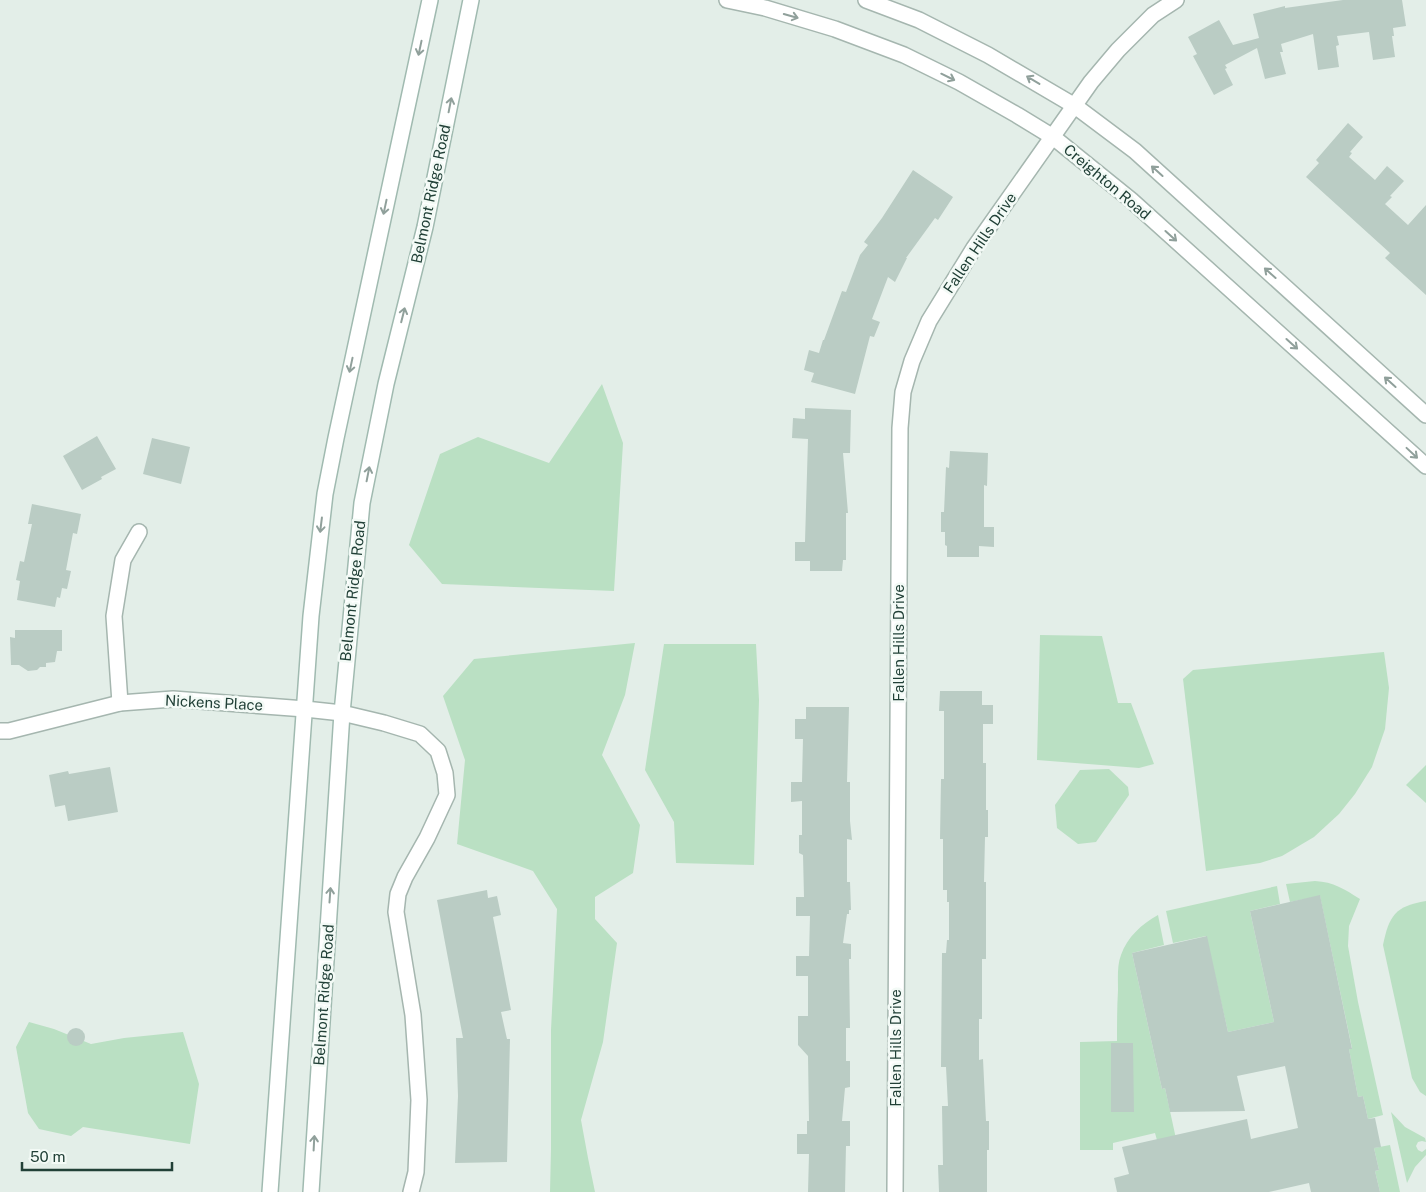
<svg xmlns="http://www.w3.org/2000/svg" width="1426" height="1192" font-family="'Public Sans',sans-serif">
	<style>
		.green { fill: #bae0c3 }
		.building { fill: #baccc4 }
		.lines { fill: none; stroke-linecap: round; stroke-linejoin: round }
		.minor-casing { stroke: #a5b6af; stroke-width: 18 }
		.tertiary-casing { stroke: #a5b6af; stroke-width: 18 }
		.secondary-casing { stroke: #a0bab0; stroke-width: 18 }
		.minor { stroke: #fff; stroke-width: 15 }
		.tertiary { stroke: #fff; stroke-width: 15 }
		.secondary { stroke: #fff; stroke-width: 15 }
		.oneway { stroke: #90a09b }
		.labels { text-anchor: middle; stroke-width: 5; stroke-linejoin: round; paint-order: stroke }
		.street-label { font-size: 15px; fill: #214037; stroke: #f3faf6 }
	</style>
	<rect width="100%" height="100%" fill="#e3eee8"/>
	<!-- green -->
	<g class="green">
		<path d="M 602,384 L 623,443 L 614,591 L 442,584 L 409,545 L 440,454 L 478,437 L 549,463 Z"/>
		<path d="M 1040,635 L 1102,636 L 1118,703 L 1131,703 L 1154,764 L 1139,768 L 1037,760 Z"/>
		<path d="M 635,643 L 625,695 L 602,755 L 640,825 L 633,873 L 595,897 L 595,919 L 617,943 L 603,1042 L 581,1120 L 588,1158 L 595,1192 L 550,1192 L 551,1149 L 551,1030 L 557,909 L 533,871 L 457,844 L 465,760 L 443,696 L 474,659 Z"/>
		<path d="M 664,644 L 756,644 L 759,700 L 754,865 L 676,863 L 674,822 L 645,770 Z"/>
		<path d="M 1384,652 L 1389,688 L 1385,729 L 1372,767 L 1355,794 L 1339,814 L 1314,837 L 1282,856 L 1260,863 L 1206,871 L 1183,679 L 1193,670 Z"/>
		<path d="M 1426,765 L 1426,803 L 1406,785 Z"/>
		<path d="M 1109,769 L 1128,787 L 1129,795 L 1096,842 L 1078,844 L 1057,828 L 1055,805 L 1080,770 Z"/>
		<path d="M 1315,881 C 1334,882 1344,889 1360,899 L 1349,926 L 1348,946 L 1358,1002 L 1383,1115 L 1368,1119 L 1363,1096 L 1358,1097 L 1349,1049 L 1352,1048 L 1320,896 L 1290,902 L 1286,884 Z"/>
		<path d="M 1277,886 L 1280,904 L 1250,911 L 1274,1022 L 1228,1032 L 1206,936 L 1173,943 L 1166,911 Z"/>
		<path d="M 1426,901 L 1426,1096 L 1420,1092 L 1412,1078 L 1383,945 C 1389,916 1395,906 1426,901 Z"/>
		<path d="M 1158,915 L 1164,945 L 1132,953 L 1162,1089 L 1165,1088 L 1178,1148 L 1160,1151 L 1155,1133 L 1113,1143 L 1113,1150 L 1080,1150 L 1080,1042 L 1117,1041 C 1117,1024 1117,1007 1118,990 C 1118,979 1117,965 1121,955 C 1127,937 1142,924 1158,915 Z"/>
		<path d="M 29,1022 L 54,1029 L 91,1044 L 124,1038 L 183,1032 L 199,1084 L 190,1144 L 83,1127 L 71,1136 L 39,1129 L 28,1113 L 16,1047 Z"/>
		<path d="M 1391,1112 L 1405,1127 L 1425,1138 L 1426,1142 L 1422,1141 L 1418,1142 L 1416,1146 L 1418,1150 L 1422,1152 L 1426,1149 L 1426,1155 L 1415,1167 L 1407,1183 Z"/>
		<path d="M 1390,1145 L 1400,1192 L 1380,1192 L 1375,1171 L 1379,1170 L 1374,1148 Z"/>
	</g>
	<!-- building -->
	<g class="building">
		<path d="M 1343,0 L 1402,0 L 1406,26 L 1393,28 L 1394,36 L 1392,36 L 1395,57 L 1373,60 L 1369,32 L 1337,36 L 1339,45 L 1336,46 L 1339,67 L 1318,70 L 1313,34 L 1281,44 L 1283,52 L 1280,52 L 1286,74 L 1265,79 L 1257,48 L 1225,65 L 1227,68 L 1225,69 L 1233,85 L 1214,95 L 1193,56 L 1197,54 L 1188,37 L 1219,20 L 1233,45 L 1259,38 L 1253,14 L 1285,6 L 1285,8 Z"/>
		<path d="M 1348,123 L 1363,137 L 1350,152 L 1352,153 L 1349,157 L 1375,180 L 1387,166 L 1404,181 L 1390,196 L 1392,197 L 1385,204 L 1408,225 L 1426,205 L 1426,295 L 1385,258 L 1390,253 L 1306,177 L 1319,163 L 1316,160 Z"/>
		<path d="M 913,170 L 953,197 L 938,220 L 935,218 L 906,258 L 907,258 L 895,282 L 888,277 L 872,319 L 880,322 L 874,337 L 870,336 L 855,394 L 811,382 L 814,373 L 804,370 L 809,350 L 819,353 L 823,340 L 824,340 L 842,291 L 846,292 L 860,255 L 868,245 L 864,242 L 882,218 Z"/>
		<path d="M 805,408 L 851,410 L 850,453 L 843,453 L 848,513 L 846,513 L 846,560 L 843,560 L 842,571 L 810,571 L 810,561 L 795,561 L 795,542 L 805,542 L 808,439 L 792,438 L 793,418 L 805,419 Z"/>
		<path d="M 97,436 L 116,469 L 101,477 L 102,479 L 82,490 L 63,456 Z"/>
		<path d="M 152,438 L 190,447 L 181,484 L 143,474 Z"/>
		<path d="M 950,451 L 988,453 L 987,486 L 984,485 L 984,527 L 994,527 L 994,547 L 979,546 L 979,557 L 947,557 L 947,546 L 945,545 L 945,532 L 941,532 L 941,512 L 944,512 L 946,467 L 949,468 Z"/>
		<path d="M 32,504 L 81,514 L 77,534 L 73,533 L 66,570 L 71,571 L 67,589 L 62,588 L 60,598 L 57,597 L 55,607 L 17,600 L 20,581 L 16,580 L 20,561 L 24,562 L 32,524 L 28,524 Z"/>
		<path d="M 15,630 L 62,630 L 62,651 L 57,651 L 55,662 L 46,663 L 46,667 L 40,667 L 37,670 L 28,671 L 19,665 L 11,665 L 10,637 L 15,638 Z"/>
		<path d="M 940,691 L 982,691 L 982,705 L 993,705 L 993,724 L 983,724 L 983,763 L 986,763 L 986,810 L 988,810 L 988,837 L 985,837 L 984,882 L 986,882 L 986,959 L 982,959 L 982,1019 L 979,1019 L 979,1060 L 983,1059 L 986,1121 L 989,1121 L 989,1150 L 987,1150 L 987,1192 L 939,1192 L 938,1165 L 943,1165 L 942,1106 L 948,1106 L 946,1067 L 941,1067 L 942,953 L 946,953 L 947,940 L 949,940 L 949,902 L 947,902 L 947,890 L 943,890 L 943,839 L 940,839 L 941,779 L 944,779 L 944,711 L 939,711 Z"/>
		<path d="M 806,707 L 849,707 L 847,782 L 850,782 L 850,821 L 852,840 L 847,839 L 847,882 L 850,882 L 851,910 L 849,910 L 849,914 L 847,914 L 843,943 L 851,944 L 851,959 L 849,959 L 850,1028 L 846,1028 L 846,1061 L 850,1061 L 850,1087 L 845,1088 L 842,1121 L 850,1121 L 850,1146 L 846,1146 L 845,1192 L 808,1192 L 809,1154 L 797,1154 L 797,1134 L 807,1134 L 807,1121 L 809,1121 L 808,1056 L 798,1045 L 798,1016 L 808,1016 L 808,976 L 796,976 L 796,956 L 809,956 L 810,916 L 796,916 L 796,897 L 804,897 L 803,855 L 799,853 L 799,835 L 802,835 L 802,801 L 791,802 L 791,782 L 802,782 L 803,739 L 795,739 L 795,719 L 806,719 Z"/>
		<path d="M 110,767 L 118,812 L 68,821 L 65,805 L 55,807 L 49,775 L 68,771 L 69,774 Z"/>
		<path d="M 487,890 L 488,898 L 497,896 L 501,915 L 493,917 L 511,1010 L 501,1012 L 507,1039 L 510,1039 L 507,1162 L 455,1163 L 458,1096 L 456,1038 L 463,1038 L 437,900 Z"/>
		<path d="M 1320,895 L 1352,1049 L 1349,1049 L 1358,1097 L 1363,1096 L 1368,1119 L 1375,1118 L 1381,1147 L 1374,1148 L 1379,1170 L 1375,1171 L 1380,1192 L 1311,1192 L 1309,1183 L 1269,1192 L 1117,1192 L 1114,1178 L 1129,1174 L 1122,1147 L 1247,1119 L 1251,1139 L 1298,1128 L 1285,1066 L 1237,1076 L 1245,1111 L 1170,1112 L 1165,1088 L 1162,1089 L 1132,953 L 1207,936 L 1228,1032 L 1274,1022 L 1250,911 Z"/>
		<circle cx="76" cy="1037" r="9"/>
		<path d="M 1111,1043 L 1133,1043 L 1134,1112 L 1111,1112 Z"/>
	</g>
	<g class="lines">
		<!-- minor casing -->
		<g class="minor-casing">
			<g id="minor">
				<path d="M 120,703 L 114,616 L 123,560 L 139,532"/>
				<path d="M 0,731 L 9,731 L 120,703 L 173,699 L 305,709 L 342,713 L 384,723 L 420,734 L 438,751 L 445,773 L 447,795 L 427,838 L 405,877 L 398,894 L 396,912 L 413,1015 L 419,1100 L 416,1172 L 411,1192"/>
				<path d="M 895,1192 L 900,428 L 903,392 L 912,361 L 929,321 L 974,248 L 1091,82 L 1118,50 L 1153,15 L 1176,0"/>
			</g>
		</g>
		<!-- tertiary casing -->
		<g class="tertiary-casing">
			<g id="tertiary">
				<path d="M 727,0 L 765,8 L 835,29 L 904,55 L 959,82 L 1017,115 L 1053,137 L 1131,200 L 1426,466"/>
				<path d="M 866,0 L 919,20 L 988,55 L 1075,106 L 1135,151 L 1426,415"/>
			</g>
		</g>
		<!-- secondary casing -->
		<g class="secondary-casing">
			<g id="secondary">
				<path d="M 270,1192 L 311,616 L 325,494 L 336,438 L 430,0"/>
				<path d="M 311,1192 L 342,713 L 362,503 L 386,384 L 425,227 L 471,0"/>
			</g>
		</g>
		<!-- minor -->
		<use href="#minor" class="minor"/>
		<!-- tertiary -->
		<use href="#tertiary" class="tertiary"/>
		<!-- secondary -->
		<use href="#secondary" class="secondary"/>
	</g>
	<!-- one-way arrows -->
	<defs><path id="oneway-shaft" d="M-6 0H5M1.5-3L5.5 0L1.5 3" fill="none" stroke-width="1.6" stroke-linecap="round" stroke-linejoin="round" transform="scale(1.25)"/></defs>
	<g class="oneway">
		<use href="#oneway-shaft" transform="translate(791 16) rotate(16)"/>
		<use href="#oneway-shaft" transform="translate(420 48) rotate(102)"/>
		<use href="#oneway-shaft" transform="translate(948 77) rotate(26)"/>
		<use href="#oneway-shaft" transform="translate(1033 80) rotate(-149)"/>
		<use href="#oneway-shaft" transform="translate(450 105) rotate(-79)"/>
		<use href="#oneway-shaft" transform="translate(1157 171) rotate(-138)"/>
		<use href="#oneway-shaft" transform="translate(385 207) rotate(102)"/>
		<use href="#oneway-shaft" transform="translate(1171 236) rotate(42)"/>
		<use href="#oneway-shaft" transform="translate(1270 273) rotate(-138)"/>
		<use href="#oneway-shaft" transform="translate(403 315) rotate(-76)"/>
		<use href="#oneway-shaft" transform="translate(1292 344) rotate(42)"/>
		<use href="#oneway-shaft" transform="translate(351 365) rotate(102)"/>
		<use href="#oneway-shaft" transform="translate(1390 382) rotate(-138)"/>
		<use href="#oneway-shaft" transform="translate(1412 453) rotate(43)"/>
		<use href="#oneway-shaft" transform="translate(368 474) rotate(-79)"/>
		<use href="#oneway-shaft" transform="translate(321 525) rotate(97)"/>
		<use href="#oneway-shaft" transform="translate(330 895) rotate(-86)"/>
		<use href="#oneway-shaft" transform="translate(314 1143) rotate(-87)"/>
	</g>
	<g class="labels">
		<!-- street labels -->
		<g class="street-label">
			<text transform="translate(1107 182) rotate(40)" y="5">Creighton Road</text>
			<text transform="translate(431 194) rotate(-78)" y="5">Belmont Ridge Road</text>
			<text transform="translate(980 243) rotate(-56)" y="5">Fallen Hills Drive</text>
			<text transform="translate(353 591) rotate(-84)" y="5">Belmont Ridge Road</text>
			<text transform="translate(899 643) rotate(-90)" y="5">Fallen Hills Drive</text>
			<text transform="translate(214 703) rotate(3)" y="5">Nickens Place</text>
			<text transform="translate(324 995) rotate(-86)" y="5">Belmont Ridge Road</text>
			<text transform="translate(896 1048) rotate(-90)" y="5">Fallen Hills Drive</text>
		</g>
	</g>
	<!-- scale -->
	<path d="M22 1162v8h150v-8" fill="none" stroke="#214037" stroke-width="2.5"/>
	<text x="30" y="1162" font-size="15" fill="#214037" stroke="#f3faf6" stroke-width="4" paint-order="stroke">50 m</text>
</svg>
